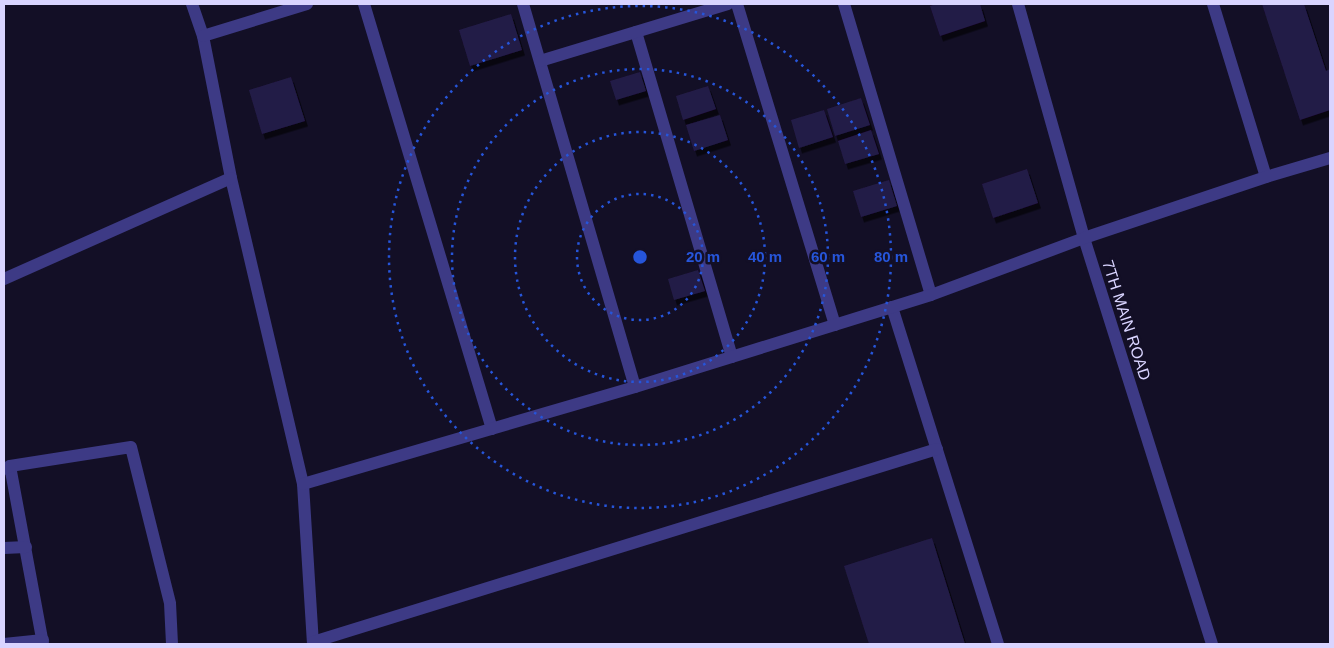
<svg xmlns="http://www.w3.org/2000/svg" width="1334" height="648" font-family="Helvetica,sans-serif">
	<style>
		.building { fill: #241b47; filter: url(#shadow) }
		.lines { fill: none; stroke-linecap: round; stroke-linejoin: round }
		.minor { stroke: #3d3a85; stroke-width: 12 }
		.ring { fill: none; stroke: #2655da; stroke-width: 2.5; stroke-dasharray: 2.5 5 }
		.labels { text-anchor: middle; stroke-width: 5; stroke-linejoin: round; paint-order: stroke }
		.street-label { font-size: 16px; fill: #d9d4ff; stroke: #130f26 }
		.centre { fill: #2655da; stroke: #130f26; stroke-width: 2.5 }
		.ring-label { font-size: 15px; text-anchor: middle; font-weight: bold; fill: #2655da; stroke: #130f26; stroke-width: 5; stroke-linejoin: round; paint-order: stroke }
	</style>
	<defs>
		<filter id="shadow"><feDropShadow dx="3" dy="5.5" stdDeviation="0" flood-color="#0009"/></filter>
	</defs>
	<rect width="100%" height="100%" fill="#130f26"/>
	<!-- building -->
	<g class="building">
		<path d="M 936,4 L 980,4 L 985,21 L 940,36 L 930,6 Z"/>
		<path d="M 1262,4 L 1304,4 L 1326,71 L 1330,69 L 1330,110 L 1300,120 Z"/>
		<path d="M 511,14 L 522,50 L 470,66 L 459,30 Z"/>
		<path d="M 640,72 L 646,91 L 616,100 L 610,81 Z"/>
		<path d="M 291,77 L 305,121 L 262,134 L 249,90 Z"/>
		<path d="M 708,86 L 716,109 L 683,120 L 676,96 Z"/>
		<path d="M 861,98 L 870,125 L 835,136 L 827,109 Z"/>
		<path d="M 824,110 L 833,137 L 799,148 L 791,120 Z"/>
		<path d="M 720,115 L 728,140 L 694,151 L 686,125 Z"/>
		<path d="M 871,130 L 879,154 L 845,164 L 838,141 Z"/>
		<path d="M 1027,169 L 1038,203 L 993,218 L 982,184 Z"/>
		<path d="M 889,180 L 897,206 L 861,217 L 853,191 Z"/>
		<path d="M 698,270 L 705,291 L 674,300 L 668,279 Z"/>
		<path d="M 932,538 L 965,644 L 869,644 L 844,566 Z"/>
	</g>
	<g class="lines">
		<!-- minor -->
		<g class="minor">
			<path d="M 192,4 L 203,36 L 231,178 L 303,484 L 313,644"/>
			<path d="M 364,4 L 492,429"/>
			<path d="M 523,4 L 635,387"/>
			<path d="M 737,4 L 835,325"/>
			<path d="M 844,4 L 931,295"/>
			<path d="M 1018,4 L 1084,238 L 1212,644"/>
			<path d="M 1213,4 L 1266,177"/>
			<path d="M 636,32 L 732,357"/>
			<path d="M 203,36 L 307,4"/>
			<path d="M 540,61 L 728,4"/>
			<path d="M 4,279 L 231,178"/>
			<path d="M 892,307 L 998,644"/>
			<path d="M 10,466 L 43,644"/>
			<path d="M 4,469 L 10,466 L 131,447 L 170,603 L 172,644"/>
			<path d="M 303,484 L 635,387 L 931,295 L 1084,238 L 1266,177 L 1330,158"/>
			<path d="M 4,548 L 26,547"/>
			<path d="M 313,642 L 937,449"/>
			<path d="M 4,644 L 43,640"/>
		</g>
	</g>
	<!-- distance rings -->
	<g class="ring">
		<circle cx="640" cy="257" r="63"/>
		<circle cx="640" cy="257" r="125"/>
		<circle cx="640" cy="257" r="188"/>
		<circle cx="640" cy="257" r="251"/>
	</g>
	<g class="labels">
		<!-- street labels -->
		<g class="street-label">
			<text transform="translate(1127 320) rotate(72)" y="6">7TH MAIN ROAD</text>
		</g>
	</g>
	<circle cx="640" cy="257" r="8" class="centre"/>
	<g class="ring-label">
		<text x="703" y="262">20 m</text>
		<text x="765" y="262">40 m</text>
		<text x="828" y="262">60 m</text>
		<text x="891" y="262">80 m</text>
	</g>
	<!-- border -->
	<rect width="1334" height="648" fill="none" stroke="#d9d4ff" stroke-width="10"/>
</svg>
